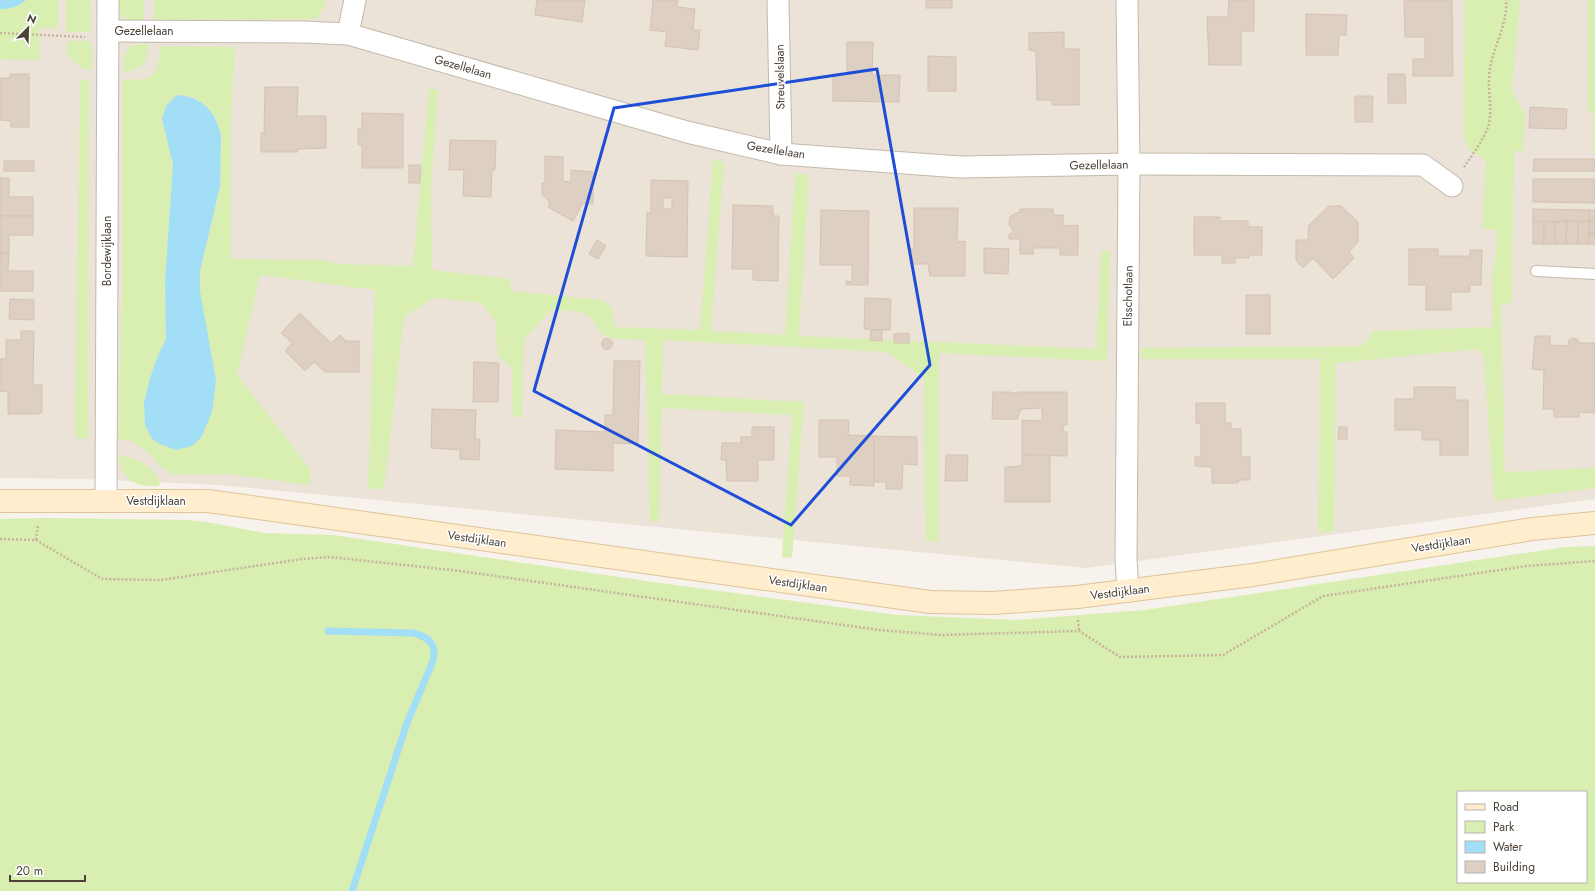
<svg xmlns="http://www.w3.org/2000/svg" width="1595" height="891" font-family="Jost,sans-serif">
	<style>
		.residential { fill: #ebe3d8 }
		.green { fill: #d9eeb1; fill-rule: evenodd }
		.water { fill: #a3def7 }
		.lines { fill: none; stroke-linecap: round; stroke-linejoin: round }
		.stream { stroke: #a3def7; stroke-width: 7 }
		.building { fill: #ddcfc2; stroke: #d5c3b1; fill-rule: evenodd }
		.lane-casing { stroke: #c3b9ac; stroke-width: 12 }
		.street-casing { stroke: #c3b9ac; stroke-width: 23 }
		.secondary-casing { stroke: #dec499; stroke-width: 24 }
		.path { stroke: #c7b39c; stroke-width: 2.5; stroke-dasharray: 2 2; stroke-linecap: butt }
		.lane { stroke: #fff; stroke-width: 10 }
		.street { stroke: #fff; stroke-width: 21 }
		.secondary { stroke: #ffedcd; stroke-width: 22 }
		.marked { fill: none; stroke: #1d4ed8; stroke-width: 3; stroke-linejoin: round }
		.labels { text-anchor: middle; stroke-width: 3; stroke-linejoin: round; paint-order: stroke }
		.street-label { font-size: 12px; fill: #4c4237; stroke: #fff }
	</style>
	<rect width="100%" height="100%" fill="#f7f2eb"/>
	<!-- residential -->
	<path class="residential" d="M 0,0 L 1595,0 L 1595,499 L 1086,568 L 219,485 L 85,479 L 0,478 Z"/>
	<!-- green -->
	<g class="green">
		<path d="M 0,0 L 58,0 L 58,28 L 39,28 L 40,60 L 0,59 Z"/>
		<path d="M 66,0 L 90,0 L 91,29 L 88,32 L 66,32 Z"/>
		<path d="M 116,0 L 144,0 L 144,23 L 129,20 L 119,14 Z"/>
		<path d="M 154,0 L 325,0 C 325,7 320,13 317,19 L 154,20 Z"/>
		<path d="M 1465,0 L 1520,0 L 1512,90 L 1525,115 L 1523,151 L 1514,151 L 1512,303 L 1501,304 L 1505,472 L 1595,468 L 1595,488 L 1494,501 L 1484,358 L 1481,352 L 1476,349 L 1336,363 L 1334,531 L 1318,533 L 1320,359 L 1141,359 L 1141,348 L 1362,346 L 1374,331 L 1493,327 L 1492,273 L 1496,254 L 1497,230 L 1482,229 L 1486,161 L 1470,150 L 1463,135 Z"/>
		<path d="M 1588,0 L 1595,0 L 1595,154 L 1593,154 L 1593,112 L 1588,111 Z"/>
		<path d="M 67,41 L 90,41 L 92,48 L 92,70 L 81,68 L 67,54 Z"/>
		<path d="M 137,44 L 148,44 C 148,64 143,69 124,72 C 124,59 123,47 137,44 Z"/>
		<path d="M 161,46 L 235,47 L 231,117 L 231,259 L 323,260 L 340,264 L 413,266 L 429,89 L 438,90 L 431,191 L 432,270 L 510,279 L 511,291 L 602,300 L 612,308 L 615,327 L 700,330 L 713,159 L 724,163 L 711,331 L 785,335 L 795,173 L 809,175 L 799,336 L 1096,349 L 1101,251 L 1110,250 L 1107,361 L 939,353 L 939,541 L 926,541 L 924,378 L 886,352 L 663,340 L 662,394 L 804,402 L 792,558 L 782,557 L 792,415 L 662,408 L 659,522 L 650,521 L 645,340 C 635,339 618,340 608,337 C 598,334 596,321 587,315 C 578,309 562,311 551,310 L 524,339 L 522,417 L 513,417 L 512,368 L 498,356 L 495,320 L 481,303 L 433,298 L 404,317 L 384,489 L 368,489 L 375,290 L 260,275 L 237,375 L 311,470 L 309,485 L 228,474 L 174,475 L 160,466 L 150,454 L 138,445 L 129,440 L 118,440 L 122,293 L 122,80 C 129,79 138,80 145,79 C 158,76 160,57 161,46 ZM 177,95 L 194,97 L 204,104 L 221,135 L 220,186 L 200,271 L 200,291 L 144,403 L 150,378 L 158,356 L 166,339 L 165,282 L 173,164 L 162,119 L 166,106 Z"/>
		<path d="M 80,80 L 89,80 L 88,439 L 75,438 Z"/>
		<path d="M 118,455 C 136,457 157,467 160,486 C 136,487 122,482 118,455 Z"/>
		<path d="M 45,518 L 186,520 L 207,522 L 264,533 L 333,535 L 674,585 L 897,615 L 1016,620 L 1145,610 L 1565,547 L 1595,546 L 1595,891 L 0,891 L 0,519 ZM 1458,792 L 1586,792 L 1586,882 L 1458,882 Z"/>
	</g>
	<!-- water -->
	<g class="water">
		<path d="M 0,0 L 26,0 C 18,7 10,9 0,9 Z"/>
		<path d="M 177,95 C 202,97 215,110 221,135 L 220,186 L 200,271 L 200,291 L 216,380 L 212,412 L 201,438 L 192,446 L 176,450 L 160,444 L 152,439 L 145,425 L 144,403 L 150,378 L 158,356 L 166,339 L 165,282 L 173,164 L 162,119 L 166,106 Z"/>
	</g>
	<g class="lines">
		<!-- stream -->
		<path class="stream" d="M 328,631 L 413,633 C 429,637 437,644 433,661 L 407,723 L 352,891"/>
	</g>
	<!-- building -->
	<g class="building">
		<path d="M 537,0 L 585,0 L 582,22 L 535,15 Z"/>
		<path d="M 653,0 L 678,0 L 677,7 L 695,9 L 693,30 L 700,30 L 698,50 L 665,46 L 667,32 L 650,30 Z"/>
		<rect x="926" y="0" width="26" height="8"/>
		<path d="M 1229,0 L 1254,0 L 1254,31 L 1241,31 L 1241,65 L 1209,65 L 1207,17 L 1228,17 Z"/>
		<path d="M 1404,0 L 1452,0 L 1453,76 L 1413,76 L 1413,59 L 1425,59 L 1425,37 L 1405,37 Z"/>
		<path d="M 1306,14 L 1347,15 L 1346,35 L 1339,35 L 1338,55 L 1306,55 Z"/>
		<path d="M 1064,32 L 1064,49 L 1079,49 L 1079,105 L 1052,105 L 1052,100 L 1037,100 L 1036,51 L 1029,50 L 1029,33 Z"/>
		<path d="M 847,42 L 873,42 L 872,75 L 900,75 L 899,102 L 833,101 L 833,74 L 847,74 Z"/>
		<path d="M 928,56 L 956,57 L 956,91 L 928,91 Z"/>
		<path d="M 10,74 L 29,74 L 29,127 L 11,127 L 11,121 L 0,120 L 0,78 L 10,78 Z"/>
		<path d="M 1388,74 L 1405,74 L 1406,103 L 1388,103 Z"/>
		<path d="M 265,87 L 298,87 L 297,116 L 326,116 L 326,148 L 298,149 L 298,152 L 261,152 L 261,133 L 264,133 Z"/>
		<path d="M 1355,96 L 1373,96 L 1372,122 L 1355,122 Z"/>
		<path d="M 1530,107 L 1567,109 L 1566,129 L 1529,128 Z"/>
		<path d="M 362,113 L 403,114 L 403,168 L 362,168 L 362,145 L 358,144 L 358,128 L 362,129 Z"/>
		<path d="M 450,140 L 496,141 L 495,170 L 492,170 L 491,197 L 463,196 L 464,170 L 449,170 Z"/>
		<path d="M 545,156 L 563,157 L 563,181 L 571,182 L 571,170 L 593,172 L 593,204 L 583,203 L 573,221 L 548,207 L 550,202 L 542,195 L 542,183 L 545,183 Z"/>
		<path d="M 1534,159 L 1595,159 L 1595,171 L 1533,171 Z"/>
		<rect x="4" y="161" width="30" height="10"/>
		<path d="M 409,165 L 421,165 L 420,183 L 409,183 Z"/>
		<path d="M 0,178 L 9,178 L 9,197 L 33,197 L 33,216 L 0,216 Z"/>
		<path d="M 1533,179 L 1595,179 L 1595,203 L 1533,202 Z"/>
		<path d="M 651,180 L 688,181 L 687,257 L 646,256 L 647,212 L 651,213 ZM 663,198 L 672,198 L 672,209 L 663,209 Z"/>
		<path d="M 733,205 L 773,206 L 773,216 L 779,216 L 778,281 L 753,280 L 753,269 L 732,269 Z"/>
		<path d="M 1329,206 L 1341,206 L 1358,222 L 1358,242 L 1349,252 L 1354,258 L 1333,279 L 1313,258 L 1303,268 L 1296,261 L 1296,240 L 1308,240 L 1309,225 Z"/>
		<path d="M 914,208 L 958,208 L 957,242 L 965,241 L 965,276 L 930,276 L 928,264 L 910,264 L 910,249 L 914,249 Z"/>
		<path d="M 1020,209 L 1053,209 L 1053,215 L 1063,215 L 1063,226 L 1078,225 L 1078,255 L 1060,255 L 1060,248 L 1033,248 L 1034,254 L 1020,254 L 1020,239 L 1009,239 L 1009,234 L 1011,234 L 1013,230 L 1009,225 L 1010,217 L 1014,214 L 1020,212 Z"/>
		<path d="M 1533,209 L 1589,210 L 1589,221 L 1533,222 Z"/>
		<path d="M 821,210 L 869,211 L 868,285 L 846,285 L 846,281 L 852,282 L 852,265 L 820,265 Z"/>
		<rect x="1589" y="210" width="6" height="11"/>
		<path d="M 0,216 L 33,216 L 33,235 L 9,235 L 9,253 L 0,253 Z"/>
		<path d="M 1194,217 L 1220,217 L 1220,221 L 1248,221 L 1248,227 L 1262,227 L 1262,255 L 1249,255 L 1249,258 L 1235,258 L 1235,263 L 1222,263 L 1222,255 L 1194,255 Z"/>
		<path d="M 1544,221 L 1544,244 L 1533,244 L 1533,222 Z"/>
		<path d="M 1544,221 L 1555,222 L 1555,244 L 1544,244 Z"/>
		<path d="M 1567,221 L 1566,244 L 1555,244 L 1555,222 Z"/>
		<path d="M 1567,221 L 1578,222 L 1578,244 L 1566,244 Z"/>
		<rect x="1589" y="221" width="6" height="12"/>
		<rect x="1578" y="222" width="11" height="22"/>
		<rect x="1589" y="233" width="6" height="11"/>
		<path d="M 597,240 L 606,246 L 598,259 L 589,254 Z"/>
		<path d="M 984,248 L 1009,249 L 1008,274 L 984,273 Z"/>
		<path d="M 1409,249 L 1438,249 L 1438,256 L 1470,256 L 1470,250 L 1482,250 L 1481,285 L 1470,285 L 1470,292 L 1451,292 L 1451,310 L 1426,310 L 1426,285 L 1409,285 Z"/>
		<path d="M 0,253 L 9,253 L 8,271 L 33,271 L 33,291 L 0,291 Z"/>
		<rect x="1246" y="295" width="24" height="39"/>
		<path d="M 865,298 L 891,299 L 890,330 L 864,329 Z"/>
		<path d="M 10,299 L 34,300 L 34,320 L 9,319 Z"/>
		<path d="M 300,313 L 331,343 L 340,335 L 346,341 L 359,341 L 359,372 L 325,372 L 314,362 L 305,371 L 285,351 L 292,343 L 281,333 Z"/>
		<path d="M 871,330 L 882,330 L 882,341 L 870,340 Z"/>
		<path d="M 21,331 L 34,331 L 33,385 L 42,385 L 42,412 L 39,414 L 8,414 L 8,392 L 0,391 L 0,359 L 6,359 L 6,340 L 21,340 Z"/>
		<path d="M 909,333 L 909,343 L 894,343 L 894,334 Z"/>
		<path d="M 1535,336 L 1550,336 L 1550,345 L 1568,346 L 1569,340 L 1573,338 L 1577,339 L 1580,343 L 1595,343 L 1595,413 L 1579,412 L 1579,417 L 1554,417 L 1554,409 L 1543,409 L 1544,370 L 1532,369 Z"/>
		<circle cx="607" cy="344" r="5.5"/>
		<path d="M 614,361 L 640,361 L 638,444 L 613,443 L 613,471 L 555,469 L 556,430 L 605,432 L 605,415 L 613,415 Z"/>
		<path d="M 474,362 L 499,363 L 498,402 L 473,402 Z"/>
		<path d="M 1414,387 L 1455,387 L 1455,400 L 1468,400 L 1468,455 L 1440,455 L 1440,440 L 1422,440 L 1422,430 L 1395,430 L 1395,399 L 1414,399 Z"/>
		<path d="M 993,392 L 1011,392 L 1011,393 L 1018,393 L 1018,392 L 1067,392 L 1067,425 L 1063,425 L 1063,432 L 1067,432 L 1067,456 L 1022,455 L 1022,420 L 1042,421 L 1042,408 L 1021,409 L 1017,419 L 992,419 Z"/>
		<path d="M 1196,403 L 1225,403 L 1225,423 L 1231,423 L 1231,429 L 1241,429 L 1241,457 L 1250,457 L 1250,480 L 1239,480 L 1238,483 L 1212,483 L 1212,467 L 1195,466 L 1195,457 L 1201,457 L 1201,424 L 1196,423 Z"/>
		<path d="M 432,409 L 476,410 L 475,439 L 480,439 L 479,460 L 460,459 L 460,450 L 431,448 Z"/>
		<path d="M 819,420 L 849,420 L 848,435 L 874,436 L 874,486 L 850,485 L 850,476 L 837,476 L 837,457 L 819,457 Z"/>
		<path d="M 752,427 L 774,427 L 774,460 L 758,460 L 758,481 L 727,481 L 726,460 L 721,460 L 722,443 L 741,443 L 741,437 L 752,437 Z"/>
		<path d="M 1339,427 L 1347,427 L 1347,439 L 1338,439 Z"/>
		<path d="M 874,436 L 917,437 L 917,465 L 903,464 L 902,489 L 886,489 L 886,482 L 874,482 Z"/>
		<path d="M 946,455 L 968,455 L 967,481 L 945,481 Z"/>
		<path d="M 1022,455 L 1050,455 L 1050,502 L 1005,502 L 1005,467 L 1022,466 Z"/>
	</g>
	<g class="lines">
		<!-- lane casing -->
		<g class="lane-casing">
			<path id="lane" d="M 1536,271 L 1595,274"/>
		</g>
		<!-- street casing -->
		<g class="street-casing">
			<g id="street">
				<path d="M 778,0 L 781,154"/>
				<path d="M 1127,0 L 1129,164 L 1126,560 L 1128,591"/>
				<path d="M 108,31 L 304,32 L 348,34 L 687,132 L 781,154 L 960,167 L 1129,164 L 1423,165 L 1452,186"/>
				<path d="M 348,34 L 355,0"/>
				<path d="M 106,501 L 108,0"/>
			</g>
		</g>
		<!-- secondary casing -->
		<g class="secondary-casing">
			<path id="secondary" d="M 0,501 L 208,501 L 930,602 L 993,603 L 1077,597 L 1253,575 L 1532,529 L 1595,523"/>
		</g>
		<!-- path -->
		<g class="path">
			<path d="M 0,33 L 85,37"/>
			<path d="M 1464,167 C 1472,155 1483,141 1488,127 C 1493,111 1488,95 1489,78 C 1490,51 1508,27 1506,0"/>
			<path d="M 0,539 L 36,540 L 102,579 L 161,580 L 302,559 L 330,557 L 460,571 L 879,630 L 942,635 L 1079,631 L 1120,657 L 1223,655 L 1323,596 L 1527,566 L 1595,561"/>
			<path d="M 36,540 L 38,525"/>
			<path d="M 1078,620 L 1079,631"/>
		</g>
		<!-- lane -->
		<use href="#lane" class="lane"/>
		<!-- street -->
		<use href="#street" class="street"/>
		<!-- secondary -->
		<use href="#secondary" class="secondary"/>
	</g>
	<!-- marked area -->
	<path class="marked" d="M 877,69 L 930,365 L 791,525 L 534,391 L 614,108 Z"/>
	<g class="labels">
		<!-- street labels -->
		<g class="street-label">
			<text x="144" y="35">Gezellelaan</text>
			<text transform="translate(463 67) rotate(16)" y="4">Gezellelaan</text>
			<text transform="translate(780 77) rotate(-91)" y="4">Streuvelslaan</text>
			<text transform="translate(776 150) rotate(9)" y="4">Gezellelaan</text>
			<text transform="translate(1099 165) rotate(-1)" y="4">Gezellelaan</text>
			<text transform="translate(107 251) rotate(-90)" y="4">Bordewijklaan</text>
			<text transform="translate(1128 296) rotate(-89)" y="4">Elsschotlaan</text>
			<text x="156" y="505">Vestdijklaan</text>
			<text transform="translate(477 539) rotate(8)" y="4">Vestdijklaan</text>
			<text transform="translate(1441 544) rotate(-9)" y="4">Vestdijklaan</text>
			<text transform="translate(798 584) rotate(8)" y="4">Vestdijklaan</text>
			<text transform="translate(1120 592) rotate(-7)" y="4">Vestdijklaan</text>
		</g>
	</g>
	<!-- legend -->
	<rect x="1457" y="791" width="130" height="92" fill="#ffffff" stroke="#b7b3af"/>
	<rect x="1465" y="804" width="20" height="6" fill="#ffedcd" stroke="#b7b3af"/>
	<text x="1493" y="811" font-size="12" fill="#4c4237">Road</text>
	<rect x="1465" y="821" width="20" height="12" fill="#d9eeb1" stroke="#b7b3af"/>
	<text x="1493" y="831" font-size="12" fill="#4c4237">Park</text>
	<rect x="1465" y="841" width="20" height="12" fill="#a3def7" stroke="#b7b3af"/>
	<text x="1493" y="851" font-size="12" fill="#4c4237">Water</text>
	<rect x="1465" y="861" width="20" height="12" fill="#ddcfc2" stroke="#b7b3af"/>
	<text x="1493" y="871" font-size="12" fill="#4c4237">Building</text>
	<!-- north arrow -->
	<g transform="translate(28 28) rotate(23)" stroke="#ffffff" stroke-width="3" paint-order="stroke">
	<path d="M0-3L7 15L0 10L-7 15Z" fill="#4c4237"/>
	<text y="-6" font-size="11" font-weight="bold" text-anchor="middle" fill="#4c4237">N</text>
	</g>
	<!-- scale -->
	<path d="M10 875v6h75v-6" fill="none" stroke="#4c4237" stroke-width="2"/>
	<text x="16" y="875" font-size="12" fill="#4c4237" stroke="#ffffff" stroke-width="3" paint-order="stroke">20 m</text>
</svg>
